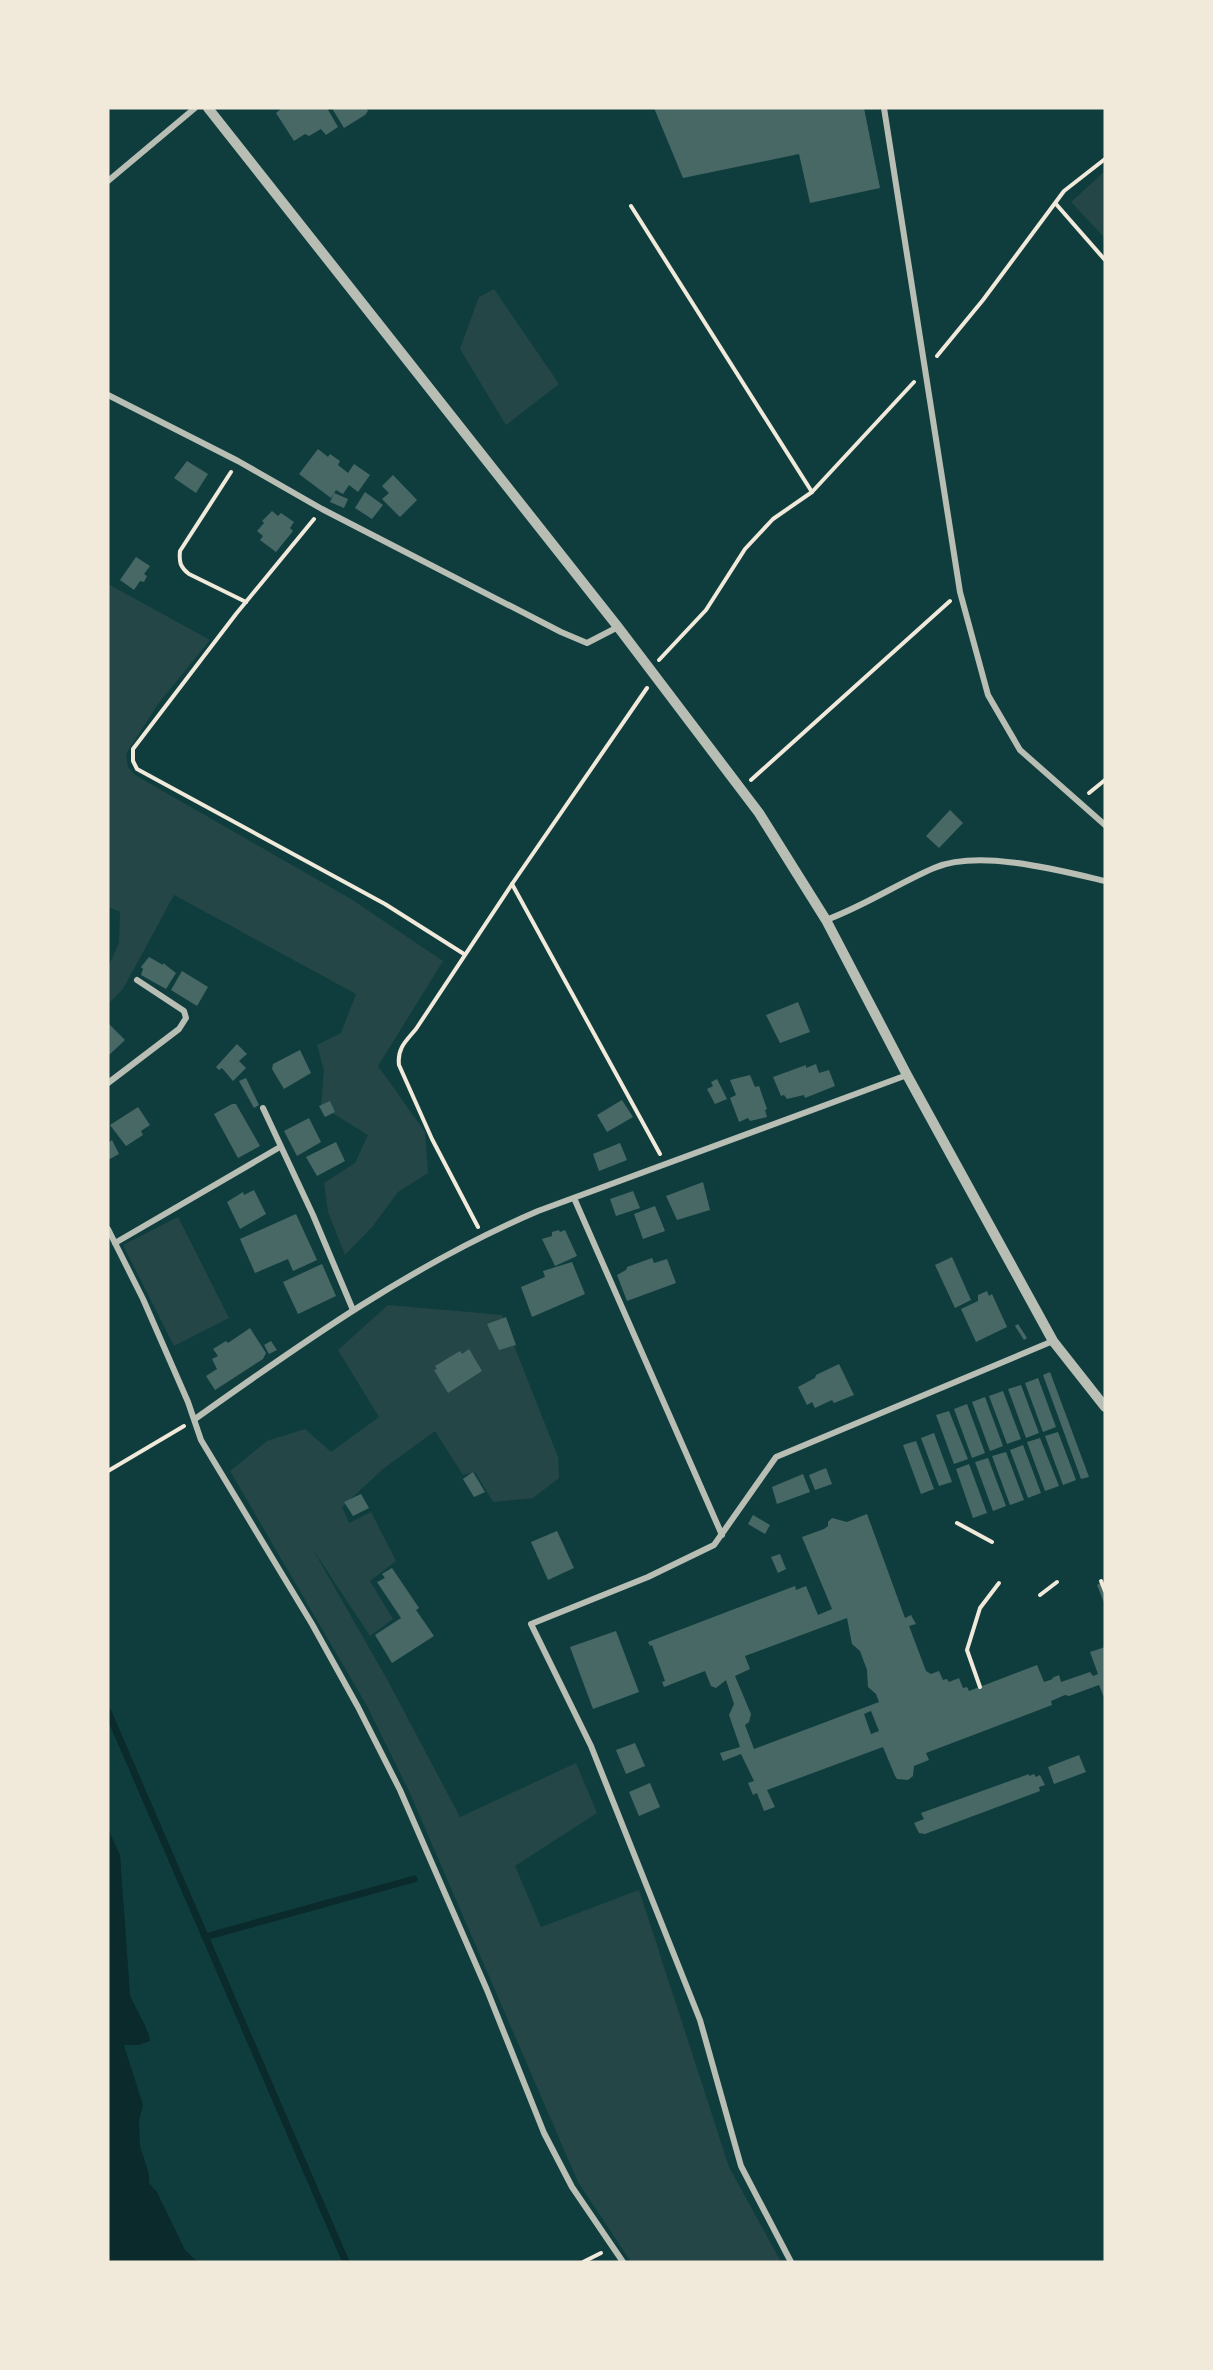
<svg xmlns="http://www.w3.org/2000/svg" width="1213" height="2370" font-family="Manrope,sans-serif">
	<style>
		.green { fill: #244646 }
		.water { fill: #0a2a2b }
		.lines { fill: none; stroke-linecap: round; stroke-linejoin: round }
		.stream { stroke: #0a2a2b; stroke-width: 7 }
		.building { fill: #486865; fill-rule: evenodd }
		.path { stroke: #f1e9da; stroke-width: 4 }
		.minor { stroke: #b8beb3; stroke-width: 6 }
		.tertiary { stroke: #b8beb3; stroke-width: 10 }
	</style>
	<rect width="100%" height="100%" fill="#0f3d3e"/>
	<!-- green -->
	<g class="green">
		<path d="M 1105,171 L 1105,238 L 1071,202 Z"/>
		<path d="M 494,289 L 559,384 L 506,425 L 460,349 L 479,297 Z"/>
		<path d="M 108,584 L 210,640 L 158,704 L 126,754 L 128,767 L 135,775 L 351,899 L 443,961 L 378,1066 L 425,1132 L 428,1173 L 398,1192 L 373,1226 L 345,1255 L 328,1212 L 324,1183 L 355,1163 L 368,1135 L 321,1106 L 324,1070 L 317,1045 L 341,1033 L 356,994 L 174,895 L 123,989 L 108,1004 L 108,967 L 119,943 L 120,912 L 108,907 Z"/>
		<path d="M 178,1217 L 229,1318 L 174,1346 L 123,1245 Z"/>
		<path d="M 388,1305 L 502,1315 L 558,1457 L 559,1478 L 533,1498 L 493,1502 L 475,1472 L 463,1475 L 435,1431 L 383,1469 L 342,1507 L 349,1523 L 371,1512 L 396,1561 L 370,1581 L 393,1619 L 370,1636 L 312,1548 L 388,1681 L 460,1817 L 576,1763 L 597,1813 L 515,1866 L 541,1927 L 639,1890 L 729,2167 L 781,2262 L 631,2262 L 578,2182 L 409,1791 L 367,1706 L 230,1471 L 267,1441 L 305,1429 L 331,1452 L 379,1417 L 338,1350 Z"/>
	</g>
	<!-- water -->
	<path class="water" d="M 108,1829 L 120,1855 L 130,1995 C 135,2008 150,2031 150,2041 L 139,2045 L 124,2045 L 143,2105 L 139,2121 L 140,2146 L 149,2174 L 149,2183 L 157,2192 L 185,2250 L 198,2262 L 108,2262 Z"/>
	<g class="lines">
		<!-- stream -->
		<g class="stream">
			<path d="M 108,1712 L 346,2262"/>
			<path d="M 205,1937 L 414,1879"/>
		</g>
	</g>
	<!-- building -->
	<g class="building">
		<path d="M 282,108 L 327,108 L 338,127 L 326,135 L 321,129 L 309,136 L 305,134 L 294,141 L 276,113 Z"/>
		<path d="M 336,108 L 366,108 L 368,111 L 365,115 L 344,128 L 333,110 Z"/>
		<path d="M 654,108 L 864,108 L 880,188 L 810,203 L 799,154 L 683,178 Z"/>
		<path d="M 318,449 L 328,457 L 330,454 L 340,461 L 338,465 L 348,473 L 354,464 L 370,475 L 358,492 L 349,485 L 343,494 L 336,490 L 331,498 L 299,474 Z"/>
		<path d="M 187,461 L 208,474 L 196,493 L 174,478 Z"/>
		<path d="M 393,475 L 417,500 L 400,517 L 382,499 L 389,493 L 382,486 Z"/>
		<path d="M 365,492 L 383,505 L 372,519 L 355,508 Z"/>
		<path d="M 334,493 L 348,499 L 344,508 L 330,502 Z"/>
		<path d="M 272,511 L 278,516 L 281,513 L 294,522 L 290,528 L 293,531 L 276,552 L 260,540 L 263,536 L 257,531 L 264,523 L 262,521 Z"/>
		<path d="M 136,557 L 150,566 L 144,574 L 147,576 L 144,582 L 140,581 L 134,590 L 120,580 Z"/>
		<path d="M 950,810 L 963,823 L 939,848 L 926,836 Z"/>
		<path d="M 149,957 L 163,965 L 163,963 L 176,973 L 166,989 L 141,975 L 143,969 L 141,967 Z"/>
		<path d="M 182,971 L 208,987 L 197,1006 L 171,990 Z"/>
		<path d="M 798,1002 L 810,1032 L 780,1043 L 766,1015 Z"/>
		<path d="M 108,1023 L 125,1040 L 108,1056 Z"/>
		<path d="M 237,1044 L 247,1054 L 239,1061 L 246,1068 L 233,1081 L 222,1068 L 219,1070 L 216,1067 Z"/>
		<path d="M 300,1050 L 311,1073 L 284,1089 L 272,1069 L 273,1064 Z"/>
		<path d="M 816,1064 L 819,1073 L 829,1070 L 835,1086 L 805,1098 L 804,1095 L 787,1099 L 784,1095 L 781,1096 L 773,1077 L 806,1065 L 806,1068 Z"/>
		<path d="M 750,1075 L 755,1087 L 759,1086 L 767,1109 L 765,1110 L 767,1117 L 750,1121 L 748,1118 L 739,1122 L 730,1098 L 736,1095 L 730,1080 Z"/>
		<path d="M 246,1078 L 259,1105 L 254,1108 L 239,1081 Z"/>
		<path d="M 717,1079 L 727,1099 L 715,1104 L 707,1089 L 713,1086 L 711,1082 Z"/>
		<path d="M 622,1100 L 633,1117 L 607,1132 L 597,1115 Z"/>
		<path d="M 330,1101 L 335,1112 L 325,1117 L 319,1106 Z"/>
		<path d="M 232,1104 L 236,1104 L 260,1146 L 238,1158 L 214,1114 Z"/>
		<path d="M 138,1107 L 150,1125 L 141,1131 L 143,1135 L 126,1146 L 110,1125 Z"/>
		<path d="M 309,1118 L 321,1142 L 297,1156 L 284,1131 Z"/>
		<path d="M 112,1140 L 119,1154 L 108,1160 L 108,1143 Z"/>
		<path d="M 336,1142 L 345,1161 L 317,1176 L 306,1157 Z"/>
		<path d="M 620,1143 L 627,1160 L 599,1171 L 593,1154 Z"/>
		<path d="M 703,1182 L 710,1210 L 677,1220 L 666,1196 Z"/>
		<path d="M 254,1190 L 266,1214 L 240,1229 L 227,1202 L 243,1192 L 244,1195 Z"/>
		<path d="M 633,1191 L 640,1208 L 616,1216 L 610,1199 Z"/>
		<path d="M 655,1206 L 665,1231 L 643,1239 L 634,1214 Z"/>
		<path d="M 296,1214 L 317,1260 L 293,1271 L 288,1259 L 255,1273 L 240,1239 Z"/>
		<path d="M 559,1230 L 560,1232 L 565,1230 L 577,1256 L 555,1266 L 542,1239 L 552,1236 L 552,1232 Z"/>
		<path d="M 952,1257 L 971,1300 L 955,1308 L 935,1265 Z"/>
		<path d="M 652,1258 L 654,1263 L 667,1259 L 676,1283 L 627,1301 L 617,1275 L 626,1270 L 627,1267 Z"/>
		<path d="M 572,1262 L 585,1294 L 532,1317 L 521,1287 L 545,1277 L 543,1271 Z"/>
		<path d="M 322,1264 L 336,1296 L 298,1314 L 283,1282 Z"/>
		<path d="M 987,1291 L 989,1296 L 992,1294 L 1007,1327 L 976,1342 L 961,1309 L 978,1301 L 978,1295 Z"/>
		<path d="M 506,1317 L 516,1345 L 499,1350 L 487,1324 Z"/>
		<path d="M 1018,1324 L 1027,1338 L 1024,1340 L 1015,1326 Z"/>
		<path d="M 250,1328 L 266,1353 L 263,1359 L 215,1390 L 206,1376 L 217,1369 L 212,1359 L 218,1356 L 213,1349 L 226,1341 L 228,1343 Z"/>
		<path d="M 271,1341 L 277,1350 L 269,1354 L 264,1345 Z"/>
		<path d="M 469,1349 L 482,1371 L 448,1393 L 434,1370 L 437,1369 L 435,1366 L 460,1351 L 462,1354 Z"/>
		<path d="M 839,1364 L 854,1395 L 834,1403 L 832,1400 L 815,1408 L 812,1402 L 807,1405 L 798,1387 L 815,1378 L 816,1375 Z"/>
		<path d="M 1050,1372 L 1089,1477 L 1081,1479 L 1043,1375 Z"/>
		<path d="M 1038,1378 L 1056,1427 L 1043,1432 L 1025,1383 Z"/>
		<path d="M 1021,1385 L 1039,1433 L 1026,1438 L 1008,1389 Z"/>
		<path d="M 1003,1391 L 1021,1439 L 1007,1444 L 989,1396 Z"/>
		<path d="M 985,1397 L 1003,1446 L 990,1451 L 972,1402 Z"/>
		<path d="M 967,1404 L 985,1453 L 972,1458 L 954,1409 Z"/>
		<path d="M 949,1411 L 968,1459 L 954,1464 L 936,1415 Z"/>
		<path d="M 1058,1432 L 1076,1480 L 1063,1485 L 1045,1436 Z"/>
		<path d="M 934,1433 L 952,1482 L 939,1486 L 921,1438 Z"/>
		<path d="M 1040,1438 L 1059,1486 L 1045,1491 L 1027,1442 Z"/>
		<path d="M 916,1441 L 934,1489 L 921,1494 L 903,1445 Z"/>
		<path d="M 1023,1445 L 1041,1493 L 1028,1498 L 1010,1450 Z"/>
		<path d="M 1006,1452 L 1024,1500 L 1010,1505 L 992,1456 Z"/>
		<path d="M 988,1458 L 1006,1506 L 993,1511 L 975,1462 Z"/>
		<path d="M 969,1464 L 987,1513 L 973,1518 L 956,1469 Z"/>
		<path d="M 826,1468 L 832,1484 L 815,1490 L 809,1475 Z"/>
		<path d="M 473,1472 L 485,1492 L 474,1497 L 463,1479 Z"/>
		<path d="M 803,1474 L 810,1492 L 777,1504 L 772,1487 Z"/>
		<path d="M 361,1494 L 369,1508 L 353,1516 L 344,1502 Z"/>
		<path d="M 867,1514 L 905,1618 L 911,1615 L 916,1624 L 909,1626 L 926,1671 L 931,1674 L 939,1671 L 943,1680 L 947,1679 L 949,1682 L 959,1678 L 963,1688 L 967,1687 L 969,1691 L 1037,1665 L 1044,1682 L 1053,1679 L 1052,1678 L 1059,1675 L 1061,1682 L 1090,1672 L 1093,1676 L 1098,1674 L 1090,1652 L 1105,1647 L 1105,1700 L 1099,1685 L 1069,1696 L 1065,1695 L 1051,1701 L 1052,1705 L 926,1753 L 929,1760 L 914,1766 L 913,1776 L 908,1780 L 897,1779 L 895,1776 L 883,1747 L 767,1790 L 775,1807 L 764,1811 L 757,1793 L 753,1795 L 748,1783 L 754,1781 L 741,1754 L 723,1761 L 720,1753 L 740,1747 L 729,1715 L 734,1704 L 726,1680 L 716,1688 L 711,1686 L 705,1671 L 664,1687 L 662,1682 L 665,1681 L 652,1645 L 650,1646 L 648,1642 L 795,1586 L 796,1590 L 806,1586 L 818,1615 L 832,1609 L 802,1537 L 824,1529 L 828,1526 L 828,1522 L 832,1518 L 847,1522 ZM 847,1618 L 852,1644 L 860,1651 L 867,1670 L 868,1687 L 876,1694 L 879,1702 L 754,1749 L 745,1725 L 749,1722 L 751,1714 L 735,1676 L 750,1669 L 745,1656 ZM 871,1711 L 879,1731 L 871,1734 L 864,1714 Z"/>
		<path d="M 753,1515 L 770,1525 L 765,1534 L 748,1524 Z"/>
		<path d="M 557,1531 L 574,1568 L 548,1580 L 531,1542 Z"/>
		<path d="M 780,1554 L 786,1569 L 778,1573 L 771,1557 Z"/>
		<path d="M 392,1568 L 419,1608 L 416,1610 L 434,1636 L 392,1663 L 375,1635 L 401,1618 L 377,1582 L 385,1578 L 382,1574 Z"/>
		<path d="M 1105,1581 L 1105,1605 L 1097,1585 Z"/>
		<path d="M 616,1631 L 639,1692 L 593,1709 L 570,1647 Z"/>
		<path d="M 635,1743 L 645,1766 L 626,1774 L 616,1750 Z"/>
		<path d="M 1079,1755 L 1086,1772 L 1054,1784 L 1048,1767 Z"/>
		<path d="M 1029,1774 L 1029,1776 L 1034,1774 L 1036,1777 L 1040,1775 L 1045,1785 L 1039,1787 L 1040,1791 L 925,1834 L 919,1833 L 914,1823 L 924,1819 L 921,1813 Z"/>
		<path d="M 650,1783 L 660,1807 L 639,1816 L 629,1792 Z"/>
	</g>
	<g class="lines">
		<!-- path -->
		<g class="path">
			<path d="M 1056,204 L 1105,260"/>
			<path d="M 631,206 L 812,492"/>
			<path d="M 937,356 L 983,300 L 1064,191 L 1105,159"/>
			<path d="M 231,472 L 180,551 C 179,562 180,567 189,574 L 246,602"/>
			<path d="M 314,519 L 236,614 L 133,749 L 133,761 L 137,769 L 385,904 L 464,954"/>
			<path d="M 659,660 L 706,610 L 745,549 L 773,519 L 812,492 L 914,382"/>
			<path d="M 751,780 L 950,601"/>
			<path d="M 1089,793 L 1105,780"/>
			<path d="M 512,884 L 660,1154"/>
			<path d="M 478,1227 L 432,1139 L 399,1065 C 397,1048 406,1041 416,1029 L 512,884 L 647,688"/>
			<path d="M 108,1471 L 184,1426"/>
			<path d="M 957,1523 L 992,1542"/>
			<path d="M 1101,1581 L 1105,1591"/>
			<path d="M 1040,1595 L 1057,1582"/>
			<path d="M 980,1687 L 967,1650 L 980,1608 L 999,1583"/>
			<path d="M 583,2262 L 601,2253"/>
		</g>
		<!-- minor -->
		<g class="minor">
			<path d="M 884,108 L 960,592 L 988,695 L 1020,750 L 1105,825"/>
			<path d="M 108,181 L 195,108"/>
			<path d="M 108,395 L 238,461 L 322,509 L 561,632 L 587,643 L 618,627"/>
			<path d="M 826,920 C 864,906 897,884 934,868 C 979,849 1058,870 1105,881"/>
			<path d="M 108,1083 L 179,1029 L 186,1018 L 184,1011 L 137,980"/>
			<path d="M 263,1108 L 313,1215 L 353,1310"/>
			<path d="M 574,1198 L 722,1535"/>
			<path d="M 108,1229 L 143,1299 L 188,1402 L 201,1440 L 312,1624 L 358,1707 L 400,1790 L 487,1990 L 544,2133 L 572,2187 L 623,2262"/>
			<path d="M 115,1243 L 280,1147"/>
			<path d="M 195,1419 C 306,1340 412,1265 538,1211 L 907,1075"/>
			<path d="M 791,2262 L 741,2166 L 700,2020 L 591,1746 L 531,1624 L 648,1577 L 714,1545 L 776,1457 L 1053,1341"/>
		</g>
		<!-- tertiary -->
		<path class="tertiary" d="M 208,108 L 618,627 L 759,813 L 826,920 L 907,1075 L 1053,1341 L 1105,1407"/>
	</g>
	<!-- border -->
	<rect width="1213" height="2370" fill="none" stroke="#f1e9da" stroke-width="219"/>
</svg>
